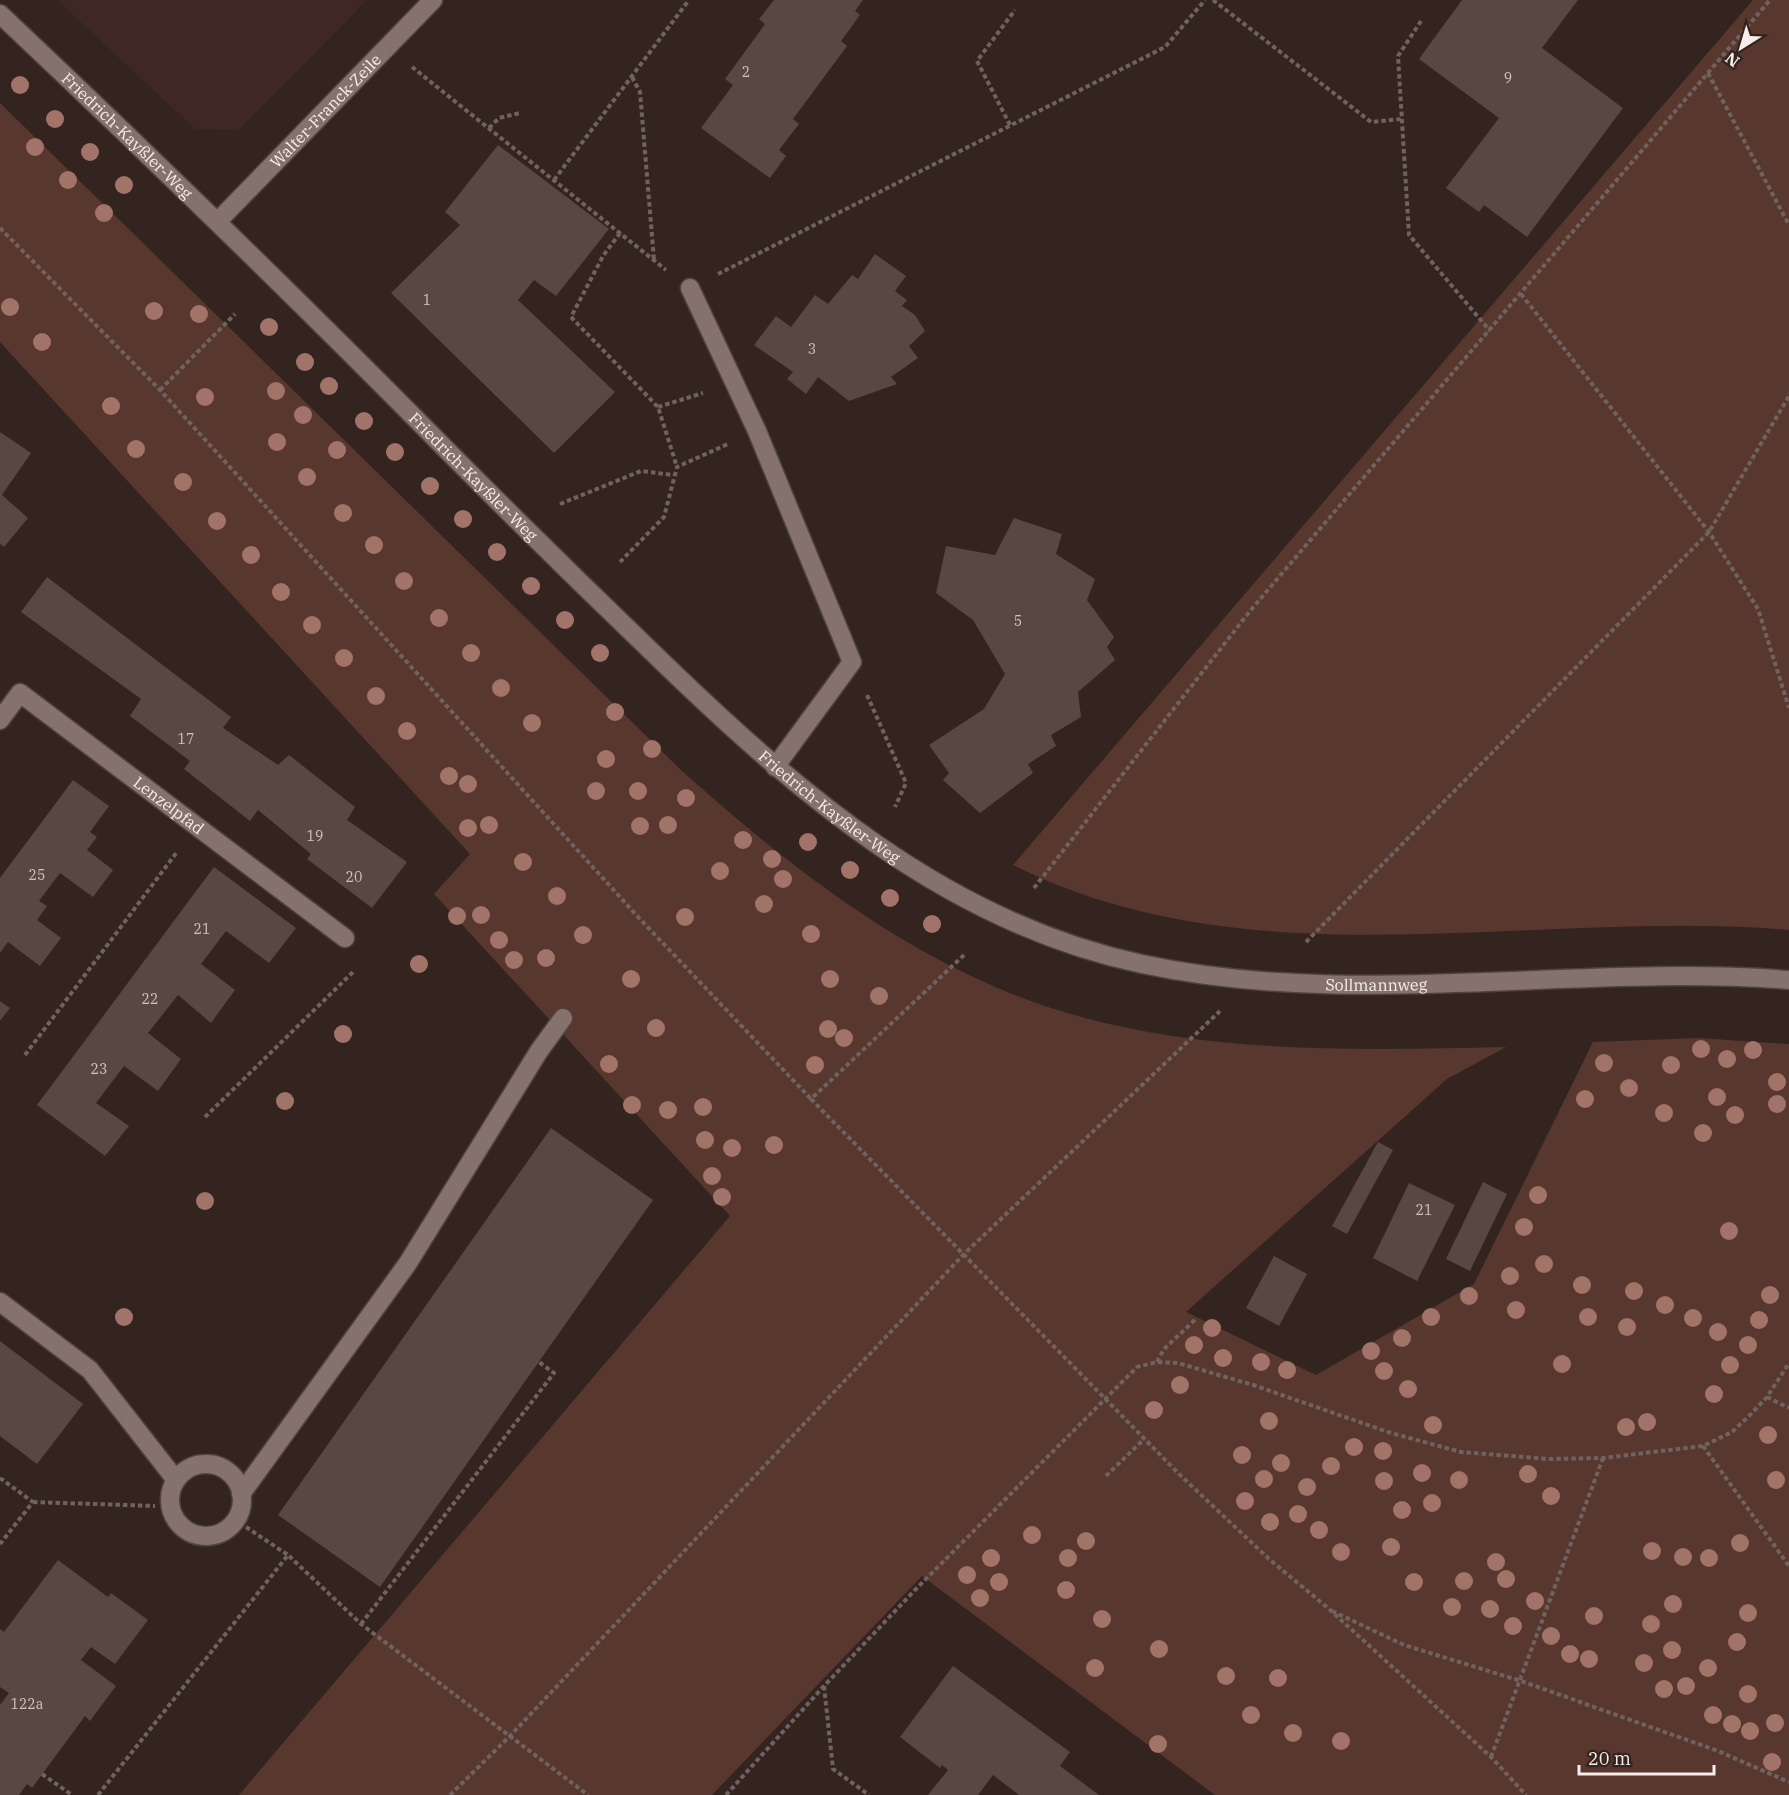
<svg xmlns="http://www.w3.org/2000/svg" width="1789" height="1795" font-family="'IBM Plex Serif',serif">
	<style>
		.built { fill: #3f2823 }
		.green { fill: #58372f }
		.building { fill: #594743 }
		.lines { fill: none; stroke-linecap: round; stroke-linejoin: round }
		.minor-casing { stroke: #50433f; stroke-width: 21 }
		.path { stroke: #70625f; stroke-width: 4; stroke-dasharray: 4.5 3; stroke-linecap: butt }
		.minor { stroke: #85726d; stroke-width: 18 }
		.tree { fill: #a27368 }
		.labels { text-anchor: middle; stroke-width: 5; stroke-linejoin: round; paint-order: stroke }
		.number-label { font-size: 14px; fill: #d0c4c1 }
		.street-label { font-size: 16px; fill: #f8edeb; stroke: #332420 }
	</style>
	<rect width="100%" height="100%" fill="#332420"/>
	<!-- built -->
	<path class="built" d="M 57,0 L 367,0 L 239,130 L 195,129 Z"/>
	<!-- green -->
	<g class="green">
		<path d="M 1753,0 L 1789,0 L 1789,930 C 1531,908 1255,986 1013,865 Z"/>
		<path d="M 0,103 L 682,771 C 776,855 876,935 993,986 C 1152,1056 1336,1051 1506,1047 L 1447,1079 L 1186,1312 L 1316,1375 L 1474,1284 L 1593,1042 L 1698,1038 L 1789,1044 L 1789,1795 L 1215,1795 L 922,1576 L 712,1795 L 239,1795 L 730,1216 L 434,894 L 470,854 L 0,342 Z"/>
	</g>
	<!-- building -->
	<g class="building">
		<path d="M 774,0 L 863,0 L 855,11 L 860,15 L 841,41 L 847,46 L 793,119 L 799,124 L 779,150 L 786,156 L 770,178 L 701,128 L 733,85 L 725,79 L 765,24 L 759,19 Z"/>
		<path d="M 1462,0 L 1578,0 L 1542,48 L 1623,108 L 1527,237 L 1484,205 L 1479,212 L 1446,188 L 1499,118 L 1419,59 Z"/>
		<path d="M 498,145 L 609,229 L 556,296 L 534,280 L 518,300 L 615,392 L 554,453 L 391,293 L 460,225 L 445,212 Z"/>
		<path d="M 875,254 L 906,276 L 895,291 L 907,300 L 902,306 L 915,315 L 925,331 L 909,346 L 918,358 L 891,377 L 897,384 L 849,401 L 818,377 L 806,394 L 787,379 L 793,372 L 754,345 L 776,316 L 791,327 L 815,295 L 828,304 L 852,275 L 858,279 Z"/>
		<path d="M 0,432 L 31,453 L 2,495 L 28,518 L 4,547 L 0,544 Z"/>
		<path d="M 1014,518 L 1062,534 L 1056,554 L 1095,579 L 1087,600 L 1114,637 L 1107,647 L 1115,660 L 1078,692 L 1081,717 L 1051,735 L 1056,746 L 1028,764 L 1033,773 L 980,813 L 943,780 L 949,773 L 929,745 L 984,709 L 1005,674 L 973,620 L 936,593 L 946,546 L 995,555 Z"/>
		<path d="M 47,577 L 231,717 L 223,728 L 278,765 L 289,755 L 355,807 L 347,820 L 407,862 L 372,908 L 307,859 L 311,854 L 258,810 L 250,821 L 184,769 L 190,761 L 130,716 L 141,699 L 21,612 Z"/>
		<path d="M 73,780 L 109,806 L 90,832 L 97,837 L 87,850 L 113,870 L 93,897 L 60,873 L 39,901 L 47,906 L 37,920 L 61,938 L 40,966 L 8,942 L 0,953 L 0,878 Z"/>
		<path d="M 214,867 L 296,928 L 269,963 L 226,931 L 201,964 L 235,990 L 211,1023 L 178,995 L 148,1033 L 181,1059 L 158,1091 L 124,1066 L 96,1103 L 129,1126 L 105,1156 L 37,1105 Z"/>
		<path d="M 0,1001 L 10,1008 L 0,1021 Z"/>
		<path d="M 551,1128 L 653,1200 L 380,1587 L 278,1515 Z"/>
		<path d="M 1378,1142 L 1393,1150 L 1347,1234 L 1332,1226 Z"/>
		<path d="M 1483,1182 L 1507,1194 L 1470,1271 L 1446,1259 Z"/>
		<path d="M 1409,1183 L 1455,1205 L 1417,1281 L 1373,1258 Z"/>
		<path d="M 1274,1256 L 1307,1274 L 1279,1326 L 1246,1308 Z"/>
		<path d="M 0,1341 L 83,1404 L 37,1464 L 0,1436 Z"/>
		<path d="M 58,1560 L 108,1597 L 111,1593 L 148,1620 L 115,1664 L 91,1647 L 81,1660 L 116,1686 L 90,1721 L 85,1716 L 32,1788 L 27,1784 L 19,1795 L 0,1795 L 0,1705 L 9,1693 L 0,1687 L 0,1629 L 4,1632 Z"/>
		<path d="M 953,1666 L 1070,1752 L 1060,1766 L 1099,1795 L 1019,1795 L 993,1775 L 978,1795 L 928,1795 L 948,1770 L 942,1765 L 940,1768 L 900,1737 Z"/>
	</g>
	<g class="lines">
		<!-- minor casing -->
		<g class="minor-casing">
			<g id="minor">
				<path id="s1" d="M 0,14 C 142,148 281,283 418,421 C 494,498 571,574 649,649 C 791,787 943,922 1142,964 C 1356,1010 1574,963 1789,980"/>
				<path id="s2" d="M 218,221 L 433,0"/>
				<path d="M 690,288 L 757,431 L 852,662 L 775,767"/>
				<path id="s3" d="M 0,720 L 20,693 L 345,938"/>
				<path d="M 0,1302 L 90,1370 L 176,1480"/>
				<circle cx="206" cy="1500" r="36"/>
				<path d="M 241,1494 L 408,1263 L 539,1051 L 563,1018"/>
			</g>
		</g>
		<!-- path -->
		<g class="path">
			<path d="M 1213,0 L 1371,122 L 1402,119"/>
			<path d="M 1421,21 L 1398,56 L 1409,235 L 1490,331"/>
			<path d="M 412,67 L 666,270"/>
			<path d="M 1708,73 L 1789,225"/>
			<path d="M 632,77 L 640,92 L 654,260"/>
			<path d="M 1010,125 L 977,61 L 1015,10"/>
			<path d="M 489,128 L 499,118 L 520,113"/>
			<path d="M 554,180 L 689,0"/>
			<path d="M 0,228 L 160,390 L 639,918 L 811,1099"/>
			<path d="M 620,233 L 603,256 L 571,317 L 658,407 L 677,467"/>
			<path d="M 718,274 L 1165,47 L 1205,0"/>
			<path d="M 1521,294 L 1709,532 L 1758,609 L 1789,708"/>
			<path d="M 160,390 L 235,314"/>
			<path d="M 658,407 L 703,393"/>
			<path d="M 560,504 L 641,471 L 673,475"/>
			<path d="M 620,562 L 664,517 L 677,467 L 728,444"/>
			<path d="M 867,695 L 906,783 L 895,807"/>
			<path d="M 1034,888 L 1250,611 L 1770,0"/>
			<path d="M 1306,942 L 1709,532 L 1789,396"/>
			<path d="M 964,955 L 811,1099 L 1179,1474 L 1269,1559 L 1329,1609 L 1491,1757 L 1526,1795"/>
			<path d="M 25,1055 L 177,852"/>
			<path d="M 205,1117 L 354,971"/>
			<path d="M 1157,1362 L 1164,1349 L 1197,1318"/>
			<path d="M 1767,1397 L 1789,1408"/>
			<path d="M 1703,1446 L 1789,1566"/>
			<path d="M 1106,1476 L 1144,1439"/>
			<path d="M 0,1478 L 33,1502 L 0,1544"/>
			<path d="M 33,1502 L 155,1506"/>
			<path d="M 246,1527 L 288,1555"/>
			<path d="M 1332,1611 L 1404,1645 L 1521,1681 L 1718,1751 L 1789,1782"/>
			<path d="M 361,1624 L 554,1373 L 539,1362"/>
			<path d="M 824,1686 L 833,1769 L 869,1795"/>
			<path d="M 1491,1757 L 1603,1458"/>
			<path d="M 42,1774 L 72,1795"/>
			<path d="M 98,1795 L 288,1555 L 361,1624 L 588,1795"/>
			<path d="M 450,1795 L 510,1736 L 964,1254 L 1220,1011"/>
			<path d="M 726,1795 L 824,1686 L 915,1590 L 1137,1367 L 1157,1362 L 1178,1363 L 1253,1385 L 1391,1433 L 1461,1452 L 1549,1459 L 1603,1458 L 1703,1446 L 1732,1432 L 1750,1415 L 1767,1397 L 1789,1363"/>
		</g>
		<!-- minor -->
		<use href="#minor" class="minor"/>
	</g>
	<!-- trees -->
	<g class="tree">
		<circle cx="20" cy="85" r="9"/>
		<circle cx="55" cy="119" r="9"/>
		<circle cx="35" cy="147" r="9"/>
		<circle cx="90" cy="152" r="9"/>
		<circle cx="68" cy="180" r="9"/>
		<circle cx="124" cy="185" r="9"/>
		<circle cx="104" cy="213" r="9"/>
		<circle cx="10" cy="307" r="9"/>
		<circle cx="154" cy="311" r="9"/>
		<circle cx="199" cy="314" r="9"/>
		<circle cx="269" cy="327" r="9"/>
		<circle cx="42" cy="342" r="9"/>
		<circle cx="305" cy="362" r="9"/>
		<circle cx="329" cy="386" r="9"/>
		<circle cx="276" cy="391" r="9"/>
		<circle cx="205" cy="397" r="9"/>
		<circle cx="111" cy="406" r="9"/>
		<circle cx="303" cy="415" r="9"/>
		<circle cx="364" cy="421" r="9"/>
		<circle cx="277" cy="442" r="9"/>
		<circle cx="136" cy="449" r="9"/>
		<circle cx="337" cy="450" r="9"/>
		<circle cx="395" cy="452" r="9"/>
		<circle cx="307" cy="477" r="9"/>
		<circle cx="183" cy="482" r="9"/>
		<circle cx="430" cy="486" r="9"/>
		<circle cx="343" cy="513" r="9"/>
		<circle cx="463" cy="519" r="9"/>
		<circle cx="217" cy="521" r="9"/>
		<circle cx="374" cy="545" r="9"/>
		<circle cx="497" cy="552" r="9"/>
		<circle cx="251" cy="555" r="9"/>
		<circle cx="404" cy="581" r="9"/>
		<circle cx="531" cy="586" r="9"/>
		<circle cx="281" cy="592" r="9"/>
		<circle cx="439" cy="618" r="9"/>
		<circle cx="565" cy="620" r="9"/>
		<circle cx="312" cy="625" r="9"/>
		<circle cx="471" cy="653" r="9"/>
		<circle cx="600" cy="653" r="9"/>
		<circle cx="344" cy="658" r="9"/>
		<circle cx="501" cy="688" r="9"/>
		<circle cx="376" cy="696" r="9"/>
		<circle cx="615" cy="712" r="9"/>
		<circle cx="532" cy="723" r="9"/>
		<circle cx="407" cy="731" r="9"/>
		<circle cx="652" cy="749" r="9"/>
		<circle cx="606" cy="759" r="9"/>
		<circle cx="449" cy="776" r="9"/>
		<circle cx="468" cy="784" r="9"/>
		<circle cx="596" cy="791" r="9"/>
		<circle cx="638" cy="791" r="9"/>
		<circle cx="686" cy="798" r="9"/>
		<circle cx="489" cy="825" r="9"/>
		<circle cx="668" cy="825" r="9"/>
		<circle cx="640" cy="826" r="9"/>
		<circle cx="468" cy="828" r="9"/>
		<circle cx="743" cy="840" r="9"/>
		<circle cx="808" cy="842" r="9"/>
		<circle cx="772" cy="859" r="9"/>
		<circle cx="523" cy="862" r="9"/>
		<circle cx="850" cy="870" r="9"/>
		<circle cx="720" cy="871" r="9"/>
		<circle cx="783" cy="879" r="9"/>
		<circle cx="557" cy="896" r="9"/>
		<circle cx="890" cy="898" r="9"/>
		<circle cx="764" cy="904" r="9"/>
		<circle cx="481" cy="915" r="9"/>
		<circle cx="457" cy="916" r="9"/>
		<circle cx="685" cy="917" r="9"/>
		<circle cx="932" cy="924" r="9"/>
		<circle cx="811" cy="934" r="9"/>
		<circle cx="583" cy="935" r="9"/>
		<circle cx="499" cy="940" r="9"/>
		<circle cx="546" cy="958" r="9"/>
		<circle cx="514" cy="960" r="9"/>
		<circle cx="419" cy="964" r="9"/>
		<circle cx="631" cy="979" r="9"/>
		<circle cx="830" cy="979" r="9"/>
		<circle cx="879" cy="996" r="9"/>
		<circle cx="656" cy="1028" r="9"/>
		<circle cx="828" cy="1029" r="9"/>
		<circle cx="343" cy="1034" r="9"/>
		<circle cx="844" cy="1038" r="9"/>
		<circle cx="1701" cy="1049" r="9"/>
		<circle cx="1753" cy="1050" r="9"/>
		<circle cx="1727" cy="1059" r="9"/>
		<circle cx="1604" cy="1063" r="9"/>
		<circle cx="609" cy="1064" r="9"/>
		<circle cx="815" cy="1065" r="9"/>
		<circle cx="1671" cy="1065" r="9"/>
		<circle cx="1777" cy="1082" r="9"/>
		<circle cx="1629" cy="1088" r="9"/>
		<circle cx="1717" cy="1097" r="9"/>
		<circle cx="1585" cy="1099" r="9"/>
		<circle cx="285" cy="1101" r="9"/>
		<circle cx="1777" cy="1104" r="9"/>
		<circle cx="632" cy="1105" r="9"/>
		<circle cx="703" cy="1107" r="9"/>
		<circle cx="668" cy="1110" r="9"/>
		<circle cx="1664" cy="1113" r="9"/>
		<circle cx="1735" cy="1115" r="9"/>
		<circle cx="1703" cy="1133" r="9"/>
		<circle cx="705" cy="1140" r="9"/>
		<circle cx="774" cy="1145" r="9"/>
		<circle cx="732" cy="1148" r="9"/>
		<circle cx="712" cy="1176" r="9"/>
		<circle cx="1538" cy="1195" r="9"/>
		<circle cx="722" cy="1197" r="9"/>
		<circle cx="205" cy="1201" r="9"/>
		<circle cx="1524" cy="1227" r="9"/>
		<circle cx="1729" cy="1231" r="9"/>
		<circle cx="1544" cy="1264" r="9"/>
		<circle cx="1510" cy="1276" r="9"/>
		<circle cx="1582" cy="1285" r="9"/>
		<circle cx="1634" cy="1291" r="9"/>
		<circle cx="1770" cy="1295" r="9"/>
		<circle cx="1469" cy="1296" r="9"/>
		<circle cx="1665" cy="1305" r="9"/>
		<circle cx="1516" cy="1310" r="9"/>
		<circle cx="124" cy="1317" r="9"/>
		<circle cx="1431" cy="1317" r="9"/>
		<circle cx="1588" cy="1317" r="9"/>
		<circle cx="1693" cy="1318" r="9"/>
		<circle cx="1759" cy="1320" r="9"/>
		<circle cx="1627" cy="1327" r="9"/>
		<circle cx="1212" cy="1328" r="9"/>
		<circle cx="1718" cy="1332" r="9"/>
		<circle cx="1402" cy="1338" r="9"/>
		<circle cx="1194" cy="1345" r="9"/>
		<circle cx="1748" cy="1345" r="9"/>
		<circle cx="1371" cy="1351" r="9"/>
		<circle cx="1223" cy="1358" r="9"/>
		<circle cx="1261" cy="1362" r="9"/>
		<circle cx="1562" cy="1364" r="9"/>
		<circle cx="1730" cy="1365" r="9"/>
		<circle cx="1287" cy="1370" r="9"/>
		<circle cx="1384" cy="1371" r="9"/>
		<circle cx="1180" cy="1385" r="9"/>
		<circle cx="1408" cy="1389" r="9"/>
		<circle cx="1714" cy="1394" r="9"/>
		<circle cx="1154" cy="1410" r="9"/>
		<circle cx="1269" cy="1421" r="9"/>
		<circle cx="1647" cy="1422" r="9"/>
		<circle cx="1433" cy="1425" r="9"/>
		<circle cx="1626" cy="1427" r="9"/>
		<circle cx="1768" cy="1435" r="9"/>
		<circle cx="1354" cy="1447" r="9"/>
		<circle cx="1383" cy="1451" r="9"/>
		<circle cx="1242" cy="1455" r="9"/>
		<circle cx="1281" cy="1463" r="9"/>
		<circle cx="1331" cy="1466" r="9"/>
		<circle cx="1422" cy="1473" r="9"/>
		<circle cx="1528" cy="1474" r="9"/>
		<circle cx="1264" cy="1479" r="9"/>
		<circle cx="1459" cy="1480" r="9"/>
		<circle cx="1776" cy="1480" r="9"/>
		<circle cx="1384" cy="1481" r="9"/>
		<circle cx="1307" cy="1487" r="9"/>
		<circle cx="1551" cy="1496" r="9"/>
		<circle cx="1245" cy="1501" r="9"/>
		<circle cx="1432" cy="1503" r="9"/>
		<circle cx="1402" cy="1510" r="9"/>
		<circle cx="1298" cy="1514" r="9"/>
		<circle cx="1270" cy="1522" r="9"/>
		<circle cx="1319" cy="1530" r="9"/>
		<circle cx="1032" cy="1535" r="9"/>
		<circle cx="1086" cy="1541" r="9"/>
		<circle cx="1740" cy="1543" r="9"/>
		<circle cx="1391" cy="1547" r="9"/>
		<circle cx="1652" cy="1551" r="9"/>
		<circle cx="1341" cy="1552" r="9"/>
		<circle cx="1683" cy="1557" r="9"/>
		<circle cx="991" cy="1558" r="9"/>
		<circle cx="1068" cy="1558" r="9"/>
		<circle cx="1709" cy="1558" r="9"/>
		<circle cx="1496" cy="1562" r="9"/>
		<circle cx="967" cy="1575" r="9"/>
		<circle cx="1506" cy="1579" r="9"/>
		<circle cx="1464" cy="1581" r="9"/>
		<circle cx="999" cy="1582" r="9"/>
		<circle cx="1414" cy="1582" r="9"/>
		<circle cx="1066" cy="1590" r="9"/>
		<circle cx="980" cy="1598" r="9"/>
		<circle cx="1535" cy="1601" r="9"/>
		<circle cx="1673" cy="1604" r="9"/>
		<circle cx="1452" cy="1607" r="9"/>
		<circle cx="1490" cy="1609" r="9"/>
		<circle cx="1748" cy="1613" r="9"/>
		<circle cx="1594" cy="1616" r="9"/>
		<circle cx="1102" cy="1619" r="9"/>
		<circle cx="1651" cy="1624" r="9"/>
		<circle cx="1513" cy="1626" r="9"/>
		<circle cx="1551" cy="1636" r="9"/>
		<circle cx="1737" cy="1642" r="9"/>
		<circle cx="1159" cy="1649" r="9"/>
		<circle cx="1672" cy="1650" r="9"/>
		<circle cx="1570" cy="1654" r="9"/>
		<circle cx="1589" cy="1659" r="9"/>
		<circle cx="1644" cy="1663" r="9"/>
		<circle cx="1095" cy="1668" r="9"/>
		<circle cx="1708" cy="1668" r="9"/>
		<circle cx="1226" cy="1676" r="9"/>
		<circle cx="1278" cy="1678" r="9"/>
		<circle cx="1686" cy="1686" r="9"/>
		<circle cx="1664" cy="1689" r="9"/>
		<circle cx="1748" cy="1694" r="9"/>
		<circle cx="1251" cy="1715" r="9"/>
		<circle cx="1713" cy="1715" r="9"/>
		<circle cx="1775" cy="1723" r="9"/>
		<circle cx="1732" cy="1724" r="9"/>
		<circle cx="1750" cy="1731" r="9"/>
		<circle cx="1293" cy="1733" r="9"/>
		<circle cx="1341" cy="1741" r="9"/>
		<circle cx="1158" cy="1744" r="9"/>
		<circle cx="1772" cy="1762" r="9"/>
	</g>
	<g class="labels">
		<!-- number labels -->
		<g class="number-label">
			<text x="746" y="77">2</text>
			<text x="1508" y="83">9</text>
			<text x="427" y="305">1</text>
			<text x="812" y="354">3</text>
			<text x="1018" y="626">5</text>
			<text x="186" y="744">17</text>
			<text x="315" y="841">19</text>
			<text x="37" y="880">25</text>
			<text x="354" y="882">20</text>
			<text x="202" y="934">21</text>
			<text x="150" y="1004">22</text>
			<text x="99" y="1074">23</text>
			<text x="1424" y="1215">21</text>
			<text x="27" y="1709">122a</text>
		</g>
		<!-- street labels -->
		<g class="street-label">
			<text dy="6" stroke="none"><textPath href="#s2" startOffset="154">Walter-Franck-Zeile</textPath></text>
			<text dy="6" stroke="none"><textPath href="#s1" startOffset="176">Friedrich-Kayßler-Weg</textPath></text>
			<text dy="6" stroke="none"><textPath href="#s1" startOffset="662">Friedrich-Kayßler-Weg</textPath></text>
			<text dy="6" stroke="none"><textPath href="#s3" startOffset="220">Lenzelpfad</textPath></text>
			<text dy="6" stroke="none"><textPath href="#s1" startOffset="1148">Friedrich-Kayßler-Weg</textPath></text>
			<text dy="6" stroke="none"><textPath href="#s1" startOffset="1737">Sollmannweg</textPath></text>
		</g>
	</g>
	<!-- north arrow -->
	<g transform="translate(1741 48) rotate(217)" stroke="#332420" stroke-width="4.5" paint-order="stroke">
	<path d="M0-4.5L10 22L0 15L-10 22Z" fill="#f8edeb"/>
	<text y="-9" font-size="16" font-weight="bold" text-anchor="middle" fill="#f8edeb">N</text>
	</g>
	<!-- scale -->
	<path d="M1579 1765v9h135v-9" fill="none" stroke="#f8edeb" stroke-width="3"/>
	<text x="1588" y="1765" font-size="18" fill="#f8edeb" stroke="#332420" stroke-width="4.5" paint-order="stroke">20 m</text>
</svg>
